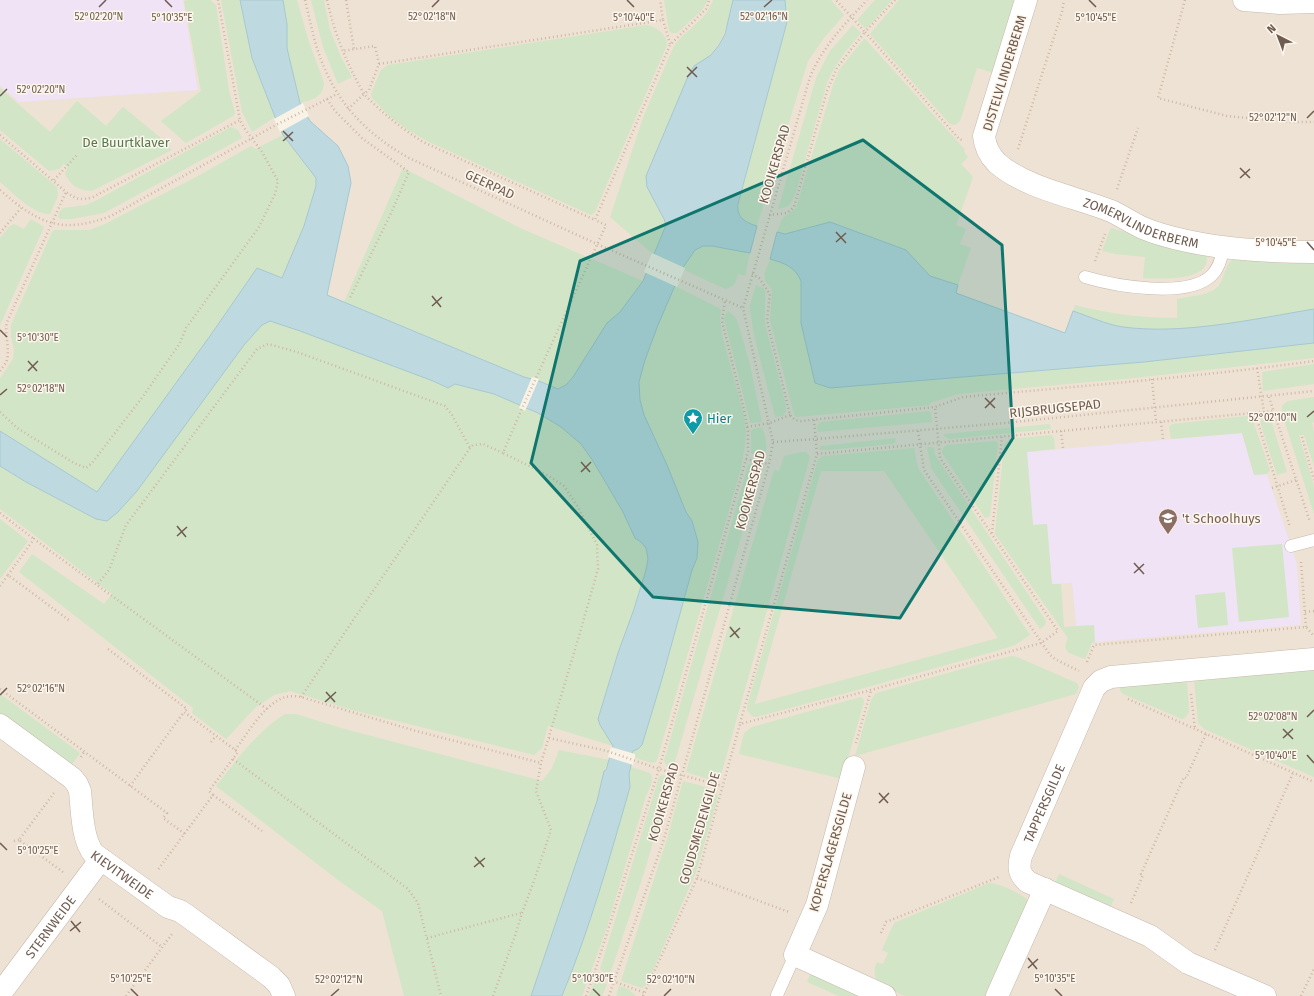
<svg xmlns="http://www.w3.org/2000/svg" width="1314" height="996" font-family="'Fira Sans',sans-serif">
	<style>
		.residential { fill: #ede2d4 }
		.education { fill: #efe3f5 }
		.green { fill: #d2e5c7; fill-rule: evenodd }
		.water { fill: #bedae0; stroke: #a5c8d0 }
		.pier { fill: #f9f2e6 }
		.lines { fill: none; stroke-linecap: round; stroke-linejoin: round }
		.lane-casing { stroke: #c6b9ac; stroke-width: 13 }
		.street-casing { stroke: #c6b9ac; stroke-width: 23 }
		.path { stroke: #cfb7a5; stroke-width: 2.5; stroke-dasharray: 1 3; stroke-linecap: butt }
		.lane { stroke: #fff; stroke-width: 12 }
		.street { stroke: #fff; stroke-width: 22 }
		.marked { fill: #0f766e; fill-opacity: 0.2; stroke: #0f766e; stroke-width: 3; stroke-linejoin: round }
		.ticks { fill: none; stroke: #6f5b4f; stroke-width: 1.5 }
		.labels { text-anchor: middle; stroke-width: 3; stroke-linejoin: round; paint-order: stroke }
		.street-label { font-size: 13px; fill: #6f5b4f; stroke: #fcf6ec }
		.park-label { font-size: 13px; fill: #57794c; stroke: #fcf6ec }
		.culture-label { font-size: 13px; fill: #0d838f; stroke: #fcf6ec; text-anchor: start }
		.education-label { font-size: 13px; fill: #785e54; stroke: #fcf6ec; text-anchor: start }
		.ticks-label { font-size: 10px; text-anchor: middle; fill: #6f5b4f; stroke: #fcf6ec; stroke-width: 3; stroke-linejoin: round; paint-order: stroke }
	</style>
	<rect width="100%" height="100%" fill="#f9f2e6"/>
	<!-- residential -->
	<rect class="residential" x="0" y="0" width="1314" height="996"/>
	<!-- education -->
	<g class="education">
		<path d="M 0,0 L 183,0 L 198,90 L 19,102 L 0,86 Z"/>
		<path d="M 1242,433 L 1254,475 L 1267,474 L 1297,564 L 1301,625 L 1095,642 L 1094,625 L 1076,626 L 1072,583 L 1052,584 L 1047,524 L 1033,525 L 1027,452 Z"/>
	</g>
	<!-- green -->
	<g class="green">
		<path d="M 187,0 L 210,0 L 216,5 L 229,91 L 235,113 L 233,116 L 186,143 L 161,121 L 201,91 L 184,1 Z"/>
		<path d="M 221,0 L 240,0 L 252,58 L 275,117 L 252,132 L 242,112 Z"/>
		<path d="M 283,0 L 297,0 L 309,42 L 324,83 C 323,97 312,100 300,103 L 287,48 L 287,24 Z"/>
		<path d="M 311,0 L 324,0 L 330,30 L 341,57 L 352,77 L 338,84 L 323,47 Z"/>
		<path d="M 664,0 L 708,0 L 702,10 L 677,33 L 672,33 L 669,31 Z"/>
		<path d="M 713,0 L 733,0 C 727,23 724,46 703,61 L 664,132 L 646,176 L 646,183 L 666,225 L 654,255 L 610,217 L 644,115 L 674,46 C 685,30 708,19 713,0 Z"/>
		<path d="M 785,0 L 831,0 L 844,15 L 824,38 L 808,61 L 757,226 C 745,222 743,220 737,210 L 787,22 Z"/>
		<path d="M 875,0 L 892,0 L 866,29 L 857,20 Z"/>
		<path d="M 899,0 L 1018,0 L 994,73 L 977,68 L 960,121 L 955,125 L 950,124 L 870,34 Z"/>
		<path d="M 647,25 C 657,28 667,34 667,45 L 595,212 L 591,215 L 429,142 L 408,130 L 389,116 L 372,98 L 371,94 L 381,70 L 388,65 Z"/>
		<path d="M 853,25 L 861,33 C 847,49 835,64 827,83 L 796,192 C 791,203 791,207 778,209 L 816,78 L 830,51 Z"/>
		<path d="M 864,39 L 866,40 L 965,150 L 964,152 L 968,157 L 961,164 L 973,177 L 956,225 L 966,229 L 960,244 L 971,248 L 958,285 L 930,276 L 905,250 L 830,222 L 785,234 L 777,232 L 782,219 L 796,208 L 833,85 L 839,70 Z"/>
		<path d="M 0,88 L 50,132 L 77,101 L 106,126 L 123,107 L 161,138 L 161,145 L 162,142 L 172,150 L 94,190 C 82,193 69,185 65,173 L 68,167 L 64,164 L 59,169 L 49,171 L 0,130 Z"/>
		<path d="M 231,127 L 238,130 L 242,138 L 104,213 L 72,219 L 60,219 L 58,217 L 60,211 L 63,208 L 86,205 L 95,201 Z"/>
		<path d="M 283,135 L 316,178 L 316,186 L 304,226 L 282,278 L 257,268 L 210,336 L 97,492 L 0,431 L 0,378 L 13,359 L 14,350 L 11,336 L 11,325 L 52,232 L 54,230 L 89,230 L 105,224 L 196,177 L 251,146 L 255,149 Z"/>
		<path d="M 0,139 L 57,187 L 58,196 L 50,214 C 34,215 12,192 0,182 Z"/>
		<path d="M 403,168 L 520,228 L 643,281 L 620,312 L 607,323 L 573,377 L 566,385 L 558,389 L 539,381 L 524,377 L 344,302 Z"/>
		<path d="M 31,219 L 44,227 L 0,325 L 0,238 L 10,226 L 14,224 L 24,229 Z"/>
		<path d="M 1111,228 L 1206,254 C 1214,282 1158,279 1143,278 L 1145,257 L 1116,254 L 1102,251 Z"/>
		<path d="M 703,246 L 712,246 L 750,253 L 745,276 L 738,274 C 736,283 734,287 725,289 L 682,269 L 695,250 Z"/>
		<path d="M 770,259 C 783,263 795,266 801,281 L 801,323 L 815,383 L 830,388 L 1144,362 L 1314,343 L 1314,358 L 1134,378 L 958,394 L 930,403 L 930,405 L 797,417 L 794,415 L 770,320 L 772,289 C 760,277 765,274 770,259 Z"/>
		<path d="M 1233,259 L 1314,260 L 1314,309 C 1254,319 1183,335 1123,327 C 1108,325 1088,316 1073,311 L 1075,305 C 1109,314 1142,318 1177,318 L 1177,299 C 1190,296 1212,296 1220,284 C 1225,275 1225,266 1233,259 Z"/>
		<path d="M 756,285 L 763,288 L 765,291 L 765,324 L 786,406 L 786,411 L 783,416 L 775,417 L 754,335 L 750,310 L 750,305 Z"/>
		<path d="M 675,286 L 721,309 L 720,319 L 722,335 L 744,416 L 746,430 L 745,445 L 741,468 L 722,535 L 657,760 L 656,762 L 652,763 L 633,757 L 632,753 L 633,751 L 638,749 L 642,745 L 662,679 L 692,570 L 697,558 L 692,521 L 687,512 L 644,415 C 641,404 638,393 640,381 C 644,349 662,315 675,286 Z"/>
		<path d="M 728,311 L 736,318 L 739,326 L 750,365 L 762,422 L 752,423 L 750,422 L 724,319 L 724,317 Z"/>
		<path d="M 270,321 L 300,331 L 433,381 L 448,388 L 454,384 L 494,394 L 538,413 L 561,427 L 581,444 L 593,461 L 623,512 L 635,538 L 641,542 L 646,548 L 648,559 L 646,570 L 634,609 L 618,653 L 600,725 L 613,746 L 548,726 L 542,748 L 534,755 L 352,710 L 290,691 L 274,695 L 255,708 L 226,739 L 192,713 L 193,708 L 19,572 L 32,554 L 104,604 L 112,594 L 0,509 L 0,466 L 26,482 L 96,519 L 137,491 L 244,345 L 262,325 Z"/>
		<path d="M 1314,364 L 1314,384 L 1263,391 L 1262,372 Z"/>
		<path d="M 1314,397 L 1314,422 L 1312,423 L 1314,432 L 1314,466 L 1304,435 L 1299,435 L 1314,486 L 1314,514 L 1282,413 L 1282,406 L 1288,401 Z"/>
		<path d="M 930,411 L 932,422 L 818,432 L 817,426 L 821,422 Z"/>
		<path d="M 1269,414 L 1287,472 L 1277,475 L 1261,425 L 1261,420 Z"/>
		<path d="M 1247,416 L 1251,418 L 1253,421 L 1270,470 L 1267,474 L 1254,475 L 1242,433 L 1171,439 L 1169,427 L 1172,424 Z"/>
		<path d="M 1050,424 L 1051,429 L 949,439 L 944,436 L 944,434 Z"/>
		<path d="M 761,427 C 767,435 768,451 763,460 L 751,453 L 751,431 L 753,429 Z"/>
		<path d="M 1051,435 L 1054,438 L 1055,449 L 1027,452 L 1033,525 L 1047,524 L 1052,584 L 1061,584 L 1064,627 L 1094,625 L 1095,642 L 1092,643 L 1085,659 L 1069,653 C 1064,648 1065,644 1068,638 L 995,534 L 1004,445 L 1009,439 Z"/>
		<path d="M 896,438 L 895,443 L 893,444 L 828,450 L 820,450 L 819,449 L 820,446 Z"/>
		<path d="M 995,441 L 998,443 L 990,516 L 985,518 L 942,453 L 942,450 L 946,445 Z"/>
		<path d="M 927,447 L 931,447 L 934,448 L 935,455 L 1046,621 L 1045,625 L 1040,629 L 931,468 Z"/>
		<path d="M 914,448 L 918,468 L 1030,635 L 1015,645 L 996,651 L 850,692 L 756,717 L 752,716 L 747,710 L 747,706 L 818,459 L 823,456 ZM 821,471 L 884,471 L 998,638 L 755,704 Z"/>
		<path d="M 801,452 L 806,452 L 810,457 L 721,775 L 718,779 L 714,781 L 686,772 L 774,470 L 779,471 L 784,456 Z"/>
		<path d="M 750,464 L 762,466 L 673,768 L 667,766 L 664,761 L 748,465 Z"/>
		<path d="M 0,519 L 28,541 L 0,579 Z"/>
		<path d="M 1282,544 L 1289,617 L 1239,622 L 1232,548 Z"/>
		<path d="M 1225,592 L 1228,625 L 1198,628 L 1195,595 Z"/>
		<path d="M 1012,656 L 1017,657 L 1077,683 L 1079,687 L 1076,694 L 855,756 L 871,700 L 876,693 L 987,662 Z"/>
		<path d="M 1314,666 L 1314,777 L 1204,729 L 1198,723 L 1194,679 Z"/>
		<path d="M 1187,680 L 1189,712 L 1185,718 L 1182,719 L 1123,694 L 1120,690 L 1120,683 Z"/>
		<path d="M 0,694 L 80,753 L 70,767 L 0,715 Z"/>
		<path d="M 861,697 L 864,700 L 864,702 L 842,779 L 739,754 L 744,733 L 752,727 Z"/>
		<path d="M 285,714 L 296,714 L 341,728 L 542,781 L 552,768 L 559,750 L 609,760 L 604,771 L 597,801 L 531,996 L 404,996 L 382,911 L 338,880 L 216,786 C 237,760 256,732 285,714 Z"/>
		<path d="M 631,767 L 650,773 C 655,780 649,789 646,796 L 607,927 L 582,996 L 563,996 L 573,969 L 630,787 L 629,774 Z"/>
		<path d="M 662,775 L 669,777 L 671,781 L 643,876 L 611,971 L 609,973 L 604,972 L 600,969 L 659,777 Z"/>
		<path d="M 683,781 C 692,784 716,787 718,797 L 696,872 L 647,984 L 642,988 L 621,981 L 667,839 Z"/>
		<path d="M 1059,874 L 1114,899 L 1109,910 L 1054,886 Z"/>
		<path d="M 989,883 C 997,882 1025,895 1029,902 L 1001,971 L 996,971 L 985,996 C 960,996 931,996 907,996 C 902,996 897,992 892,990 C 879,984 870,978 877,962 L 883,964 L 888,953 L 882,950 L 894,923 Z"/>
		<path d="M 812,972 L 866,996 L 839,996 L 809,983 L 807,981 Z"/>
		<path d="M 596,981 L 607,984 L 602,996 L 589,996 L 594,983 Z"/>
		<path d="M 619,986 L 628,989 L 636,996 L 616,996 Z"/>
	</g>
	<!-- water -->
	<g class="water">
		<path d="M 240,0 L 283,0 L 287,24 L 287,48 L 300,103 L 310,121 L 338,146 L 348,166 L 351,183 L 327,295 L 524,377 L 539,381 L 558,389 L 566,385 L 573,377 L 607,323 L 620,312 L 643,281 L 666,225 L 664,219 L 647,187 L 646,176 L 689,74 L 694,66 L 711,55 L 719,45 L 725,34 L 733,0 L 785,0 L 787,22 L 738,204 C 736,217 746,223 757,226 L 750,253 L 712,246 L 703,246 L 695,250 L 682,269 L 658,325 L 645,360 L 639,382 L 640,400 L 644,415 L 667,465 L 686,512 L 692,521 L 698,542 L 697,558 L 692,570 L 662,679 L 642,745 L 638,749 L 633,751 L 632,753 L 633,757 L 629,774 L 630,787 C 610,857 590,928 562,996 L 531,996 L 597,801 L 604,771 L 606,770 L 613,746 L 600,725 L 598,719 L 618,653 L 634,609 L 646,570 L 648,559 L 646,548 L 641,542 L 635,538 L 623,512 L 593,461 L 581,444 L 561,427 L 538,413 L 494,394 L 455,384 L 448,388 L 433,381 L 300,331 L 270,321 L 262,325 L 244,345 L 137,491 L 118,512 L 107,521 L 96,519 L 26,482 L 0,466 L 0,431 L 97,492 L 210,336 L 257,268 L 282,278 L 304,226 L 316,186 L 316,178 L 283,135 L 275,117 L 252,58 Z"/>
		<path d="M 830,222 L 906,250 L 930,276 L 958,285 L 956,293 L 1065,333 L 1073,311 C 1088,316 1108,325 1123,327 C 1183,335 1254,319 1314,309 L 1314,343 L 1144,362 L 830,388 L 815,383 L 801,323 L 801,281 C 795,266 783,263 770,259 L 777,232 L 785,234 Z"/>
	</g>
	<!-- pier -->
	<g class="pier">
		<path d="M 303,103 L 309,116 L 280,132 L 274,119 Z"/>
		<path d="M 652,253 L 685,268 L 677,287 L 644,272 Z"/>
		<path d="M 532,377 L 539,379 L 525,411 L 519,408 Z"/>
		<path d="M 611,747 L 635,754 L 635,757 L 633,765 L 608,757 Z"/>
	</g>
	<g class="lines">
		<!-- lane casing -->
		<g class="lane-casing">
			<g id="lane">
				<path d="M 1085,277 C 1115,286 1188,299 1212,275 C 1220,267 1221,257 1224,247"/>
				<path d="M 1291,546 L 1314,540"/>
				<path d="M 777,995 L 795,955"/>
			</g>
		</g>
		<!-- street casing -->
		<g class="street-casing">
			<g id="street">
				<path id="s1" d="M 1026,0 L 984,136 C 985,147 989,155 997,163 C 1025,188 1076,197 1111,211 C 1122,216 1132,223 1143,228 C 1157,234 1173,238 1187,241 C 1228,250 1272,252 1314,252"/>
				<path d="M 1244,0 L 1280,3 L 1314,2"/>
				<path id="s2" d="M 0,725 L 72,778 L 77,784 L 80,791 C 82,810 82,840 94,854 L 168,907 L 180,911 L 186,915 L 271,977 L 279,985 L 284,996"/>
				<path d="M 854,767 L 817,905 L 795,955 L 885,996"/>
				<path id="s3" d="M 0,994 L 101,859"/>
				<path d="M 997,996 L 1045,889"/>
				<path id="s4" d="M 1265,996 L 1188,963 L 1150,936 L 1028,882 C 1019,874 1018,868 1021,856 L 1094,688 L 1101,681 L 1111,677 L 1314,659"/>
			</g>
		</g>
		<!-- path -->
		<g class="path">
			<path d="M 305,0 C 309,16 312,32 317,48 C 333,99 363,132 409,158 L 597,244 L 743,308"/>
			<path d="M 327,0 C 335,35 346,62 364,94 L 369,90 L 379,64 L 375,46 L 342,51"/>
			<path d="M 346,0 L 354,49"/>
			<path d="M 895,0 L 865,32 L 959,139 L 962,140"/>
			<path d="M 1185,0 L 1158,98 L 1227,116 L 1289,122 L 1314,122"/>
			<path d="M 663,20 L 670,44"/>
			<path d="M 379,64 L 663,20 L 660,0"/>
			<path d="M 327,99 L 335,111 L 363,139 L 409,172 L 392,211 L 349,300"/>
			<path d="M 348,109 L 364,94 C 382,113 401,128 423,142 L 595,220 L 670,45 L 707,8 L 709,0"/>
			<path d="M 0,135 L 66,192 C 76,199 81,201 93,197 L 240,120"/>
			<path d="M 1018,149 L 1062,12 L 1064,0"/>
			<path d="M 54,180 L 77,155"/>
			<path d="M 1117,189 L 1138,128"/>
			<path d="M 0,190 C 38,223 60,235 111,216 L 274,126 L 337,94"/>
			<path d="M 769,215 L 787,213 L 794,207 L 827,91 L 837,68 L 849,52 L 865,32 L 836,0"/>
			<path d="M 0,233 L 21,208"/>
			<path d="M 1095,261 L 1105,234"/>
			<path d="M 752,274 L 759,278 L 770,294 L 767,320 L 790,415 L 795,420 L 801,421 L 935,407 L 963,397 C 1080,386 1198,377 1314,361"/>
			<path d="M 1257,368 L 1264,412"/>
			<path d="M 0,371 C 2,368 4,365 6,363 C 11,350 4,335 7,322 L 66,192"/>
			<path d="M 1152,379 L 1156,422"/>
			<path d="M 1269,397 L 1310,522"/>
			<path d="M 0,412 L 17,428 L 74,463 L 86,468 L 92,463 L 144,395 L 180,343 L 186,328 L 259,227 L 275,194 L 278,181 L 262,152 L 245,129 L 240,120 L 218,0"/>
			<path d="M 1255,413 L 1290,527"/>
			<path d="M 814,420 L 817,454"/>
			<path d="M 1161,422 L 1163,439"/>
			<path d="M 747,427 L 770,423 L 790,415"/>
			<path d="M 918,431 L 924,470 L 1050,655 L 1055,659 L 1079,671"/>
			<path d="M 1061,431 L 1063,448"/>
			<path d="M 1302,437 L 1314,480"/>
			<path d="M 773,442 L 816,439 L 1005,423 L 1314,391"/>
			<path d="M 746,459 L 769,464"/>
			<path d="M 1272,488 L 1296,480"/>
			<path d="M 0,513 L 34,539"/>
			<path d="M 992,533 L 1002,437"/>
			<path d="M 1301,562 L 1306,627"/>
			<path d="M 8,575 L 34,539 L 97,585"/>
			<path d="M 0,586 L 8,575 L 70,621"/>
			<path d="M 1305,612 L 1314,611"/>
			<path d="M 108,649 L 187,709 L 184,712"/>
			<path d="M 1087,662 L 1094,645 L 1306,627 L 1314,636"/>
			<path d="M 0,689 L 167,813 L 163,818 L 185,834"/>
			<path d="M 1191,694 L 1195,729"/>
			<path d="M 301,697 L 470,448 L 473,445 L 483,444 L 503,453"/>
			<path d="M 1128,699 L 1314,782"/>
			<path d="M 267,709 L 97,585 L 109,570 L 126,525 L 257,349 L 268,344 L 297,352 L 445,406 L 452,415 L 470,448"/>
			<path d="M 740,723 L 817,454 L 1274,411"/>
			<path d="M 549,738 L 607,751 L 659,769 L 722,786"/>
			<path d="M 211,742 L 216,736"/>
			<path d="M 856,743 L 871,690"/>
			<path d="M 235,750 C 248,733 264,704 285,697 C 290,696 296,696 301,697 L 416,731 L 541,763"/>
			<path d="M 81,757 L 84,752"/>
			<path d="M 233,759 L 408,889 L 418,903 L 441,996"/>
			<path d="M 130,786 L 184,712 L 238,752 L 209,791 L 213,795 L 157,871"/>
			<path d="M 54,793 L 19,840 L 63,872"/>
			<path d="M 213,795 L 262,831"/>
			<path d="M 14,841 L 19,840"/>
			<path d="M 0,844 L 1,843"/>
			<path d="M 697,878 L 789,912"/>
			<path d="M 99,899 L 162,947"/>
			<path d="M 1131,903 L 1143,875 L 1141,874 L 1184,777 L 1186,778 L 1206,734"/>
			<path d="M 881,933 L 886,922 L 999,877"/>
			<path d="M 427,938 L 521,913"/>
			<path d="M 1215,950 L 1293,773"/>
			<path d="M 594,974 L 645,993"/>
			<path d="M 126,996 L 172,934"/>
			<path d="M 493,996 L 515,936 L 522,913 L 534,881 L 551,830 L 536,791 L 541,763 L 579,636 L 598,569 L 597,545 L 578,507 L 564,486 L 547,475 L 503,453 L 520,413 L 606,225 L 595,220"/>
			<path d="M 586,996 L 594,974 L 659,769 L 746,459 L 748,451 L 748,431 L 744,410 L 722,321 L 725,300"/>
			<path d="M 609,996 L 664,839 L 769,464 L 773,442 L 743,308 L 810,77 C 823,46 844,25 867,0"/>
			<path d="M 643,996 L 697,878 L 740,724 L 871,690 L 1041,643 L 1058,631 L 940,458 L 935,407"/>
			<path d="M 1301,996 L 1314,969"/>
		</g>
		<!-- lane -->
		<use href="#lane" class="lane"/>
		<!-- street -->
		<use href="#street" class="street"/>
	</g>
	<!-- marked area -->
	<path class="marked" d="M 863,140 L 1002,245 L 1013,438 L 900,618 L 653,597 L 531,463 L 580,261 Z"/>
	<!-- ticks -->
	<path class="ticks" d="M 165,0 L 172,7M 627,0 L 634,7M 1089,0 L 1096,7M 99,7 L 106,0M 432,7 L 439,0M 764,7 L 772,0M 687,67 L 697,77M 687,77 L 697,67M 0,96 L 7,89M 1307,118 L 1314,111M 283,131 L 293,141M 283,141 L 293,132M 1240,168 L 1250,178M 1240,178 L 1250,169M 836,232 L 846,243M 836,242 L 846,233M 1307,242 L 1314,250M 432,296 L 441,307M 432,306 L 442,297M 0,330 L 7,337M 28,361 L 37,371M 28,371 L 38,361M 0,395 L 7,389M 985,398 L 995,408M 985,408 L 995,398M 1307,417 L 1314,411M 581,462 L 590,472M 581,472 L 591,462M 177,526 L 186,537M 177,536 L 187,527M 1134,563 L 1144,574M 1134,573 L 1144,564M 730,627 L 739,638M 730,637 L 740,628M 326,692 L 335,702M 0,695 L 7,688M 325,702 L 336,692M 1307,717 L 1314,710M 1283,729 L 1293,739M 1283,738 L 1293,729M 1307,755 L 1314,763M 879,793 L 888,803M 879,803 L 889,793M 0,843 L 7,850M 475,857 L 484,867M 474,867 L 485,858M 71,921 L 80,932M 70,931 L 81,922M 1028,958 L 1037,969M 1028,968 L 1038,959M 131,989 L 138,996M 593,989 L 600,996M 1055,989 L 1062,996M 331,996 L 339,989M 664,996 L 671,989"/>
	<!-- icons -->
	<defs>
		<g id="sight-pin" transform="scale(1)"><path d="M0 17L-7.5 6A9.5 9.5 0 1 1 7.5 6Z" fill="#0f9aa8" stroke="#fcf6ec"/><path d="M0-6L1.8-2.2L6-1.7L2.9 1.2L3.7 5.4L0 3.3L-3.7 5.4L-2.9 1.2L-6-1.7L-1.8-2.2Z" fill="#fff"/></g>
		<g id="school-pin" transform="scale(1)"><path d="M0 17L-7.5 6A9.5 9.5 0 1 1 7.5 6Z" fill="#8d6e63" stroke="#fcf6ec"/><path d="M0-5L7-2L0 1L-7-2ZM-4 1L0 2.5L4 1V4Q0 6-4 4Z" fill="#fff"/></g>
	</defs>
	<g fill-rule="evenodd">
		<use href="#sight-pin" x="693" y="418"/>
		<use href="#school-pin" x="1168" y="518"/>
	</g>
	<g class="labels">
		<!-- street labels -->
		<g class="street-label">
			<text transform="translate(1004 73) rotate(-73)" y="5">DISTELVLINDERBERM</text>
			<text transform="translate(774 164) rotate(-74)" y="5">KOOIKERSPAD</text>
			<text transform="translate(490 184) rotate(25)" y="5">GEERPAD</text>
			<text dy="5" stroke="none"><textPath href="#s1" startOffset="330">ZOMERVLINDERBERM</textPath></text>
			<text transform="translate(1055 408) rotate(-6)" y="5">RIJSBRUGSEPAD</text>
			<text transform="translate(750 490) rotate(-75)" y="5">KOOIKERSPAD</text>
			<text transform="translate(663 802) rotate(-74)" y="5">KOOIKERSPAD</text>
			<text dy="5" stroke="none"><textPath href="#s4" startOffset="350">TAPPERSGILDE</textPath></text>
			<text transform="translate(699 828) rotate(-74)" y="5">GOUDSMEDENGILDE</text>
			<text transform="translate(830 852) rotate(-74)" y="5">KOPERSLAGERSGILDE</text>
			<text dy="5" stroke="none"><textPath href="#s2" startOffset="205">KIEVITWEIDE</textPath></text>
			<text dy="5" stroke="none"><textPath href="#s3" startOffset="84">STERNWEIDE</textPath></text>
		</g>
		<!-- park labels -->
		<g class="park-label">
			<text x="126" y="147">De Buurtklaver</text>
		</g>
		<!-- culture labels -->
		<g class="culture-label">
			<text x="707" y="423">Hier</text>
		</g>
		<!-- education labels -->
		<g class="education-label">
			<text x="1182" y="523">'t Schoolhuys</text>
		</g>
	</g>
	<g class="ticks-label">
		<text x="432" y="20">52°02'18"N</text>
		<text x="99" y="20">52°02'20"N</text>
		<text x="764" y="20">52°02'16"N</text>
		<text x="172" y="21">5°10'35"E</text>
		<text x="1096" y="21">5°10'45"E</text>
		<text x="634" y="21">5°10'40"E</text>
		<text x="41" y="93">52°02'20"N</text>
		<text x="1273" y="121">52°02'12"N</text>
		<text x="1276" y="246">5°10'45"E</text>
		<text x="38" y="341">5°10'30"E</text>
		<text x="41" y="392">52°02'18"N</text>
		<text x="1273" y="421">52°02'10"N</text>
		<text x="41" y="692">52°02'16"N</text>
		<text x="1273" y="720">52°02'08"N</text>
		<text x="1276" y="759">5°10'40"E</text>
		<text x="38" y="854">5°10'25"E</text>
		<text x="131" y="982">5°10'25"E</text>
		<text x="593" y="982">5°10'30"E</text>
		<text x="1055" y="982">5°10'35"E</text>
		<text x="339" y="983">52°02'12"N</text>
		<text x="671" y="983">52°02'10"N</text>
	</g>
	<!-- north arrow -->
	<g transform="translate(1278 36) rotate(318)" stroke="#fcf6ec" stroke-width="3" paint-order="stroke">
	<path d="M0-3L7 15L0 10L-7 15Z" fill="#6f5b4f"/>
	<text y="-6" font-size="11" font-weight="bold" text-anchor="middle" fill="#6f5b4f">N</text>
	</g>
</svg>
